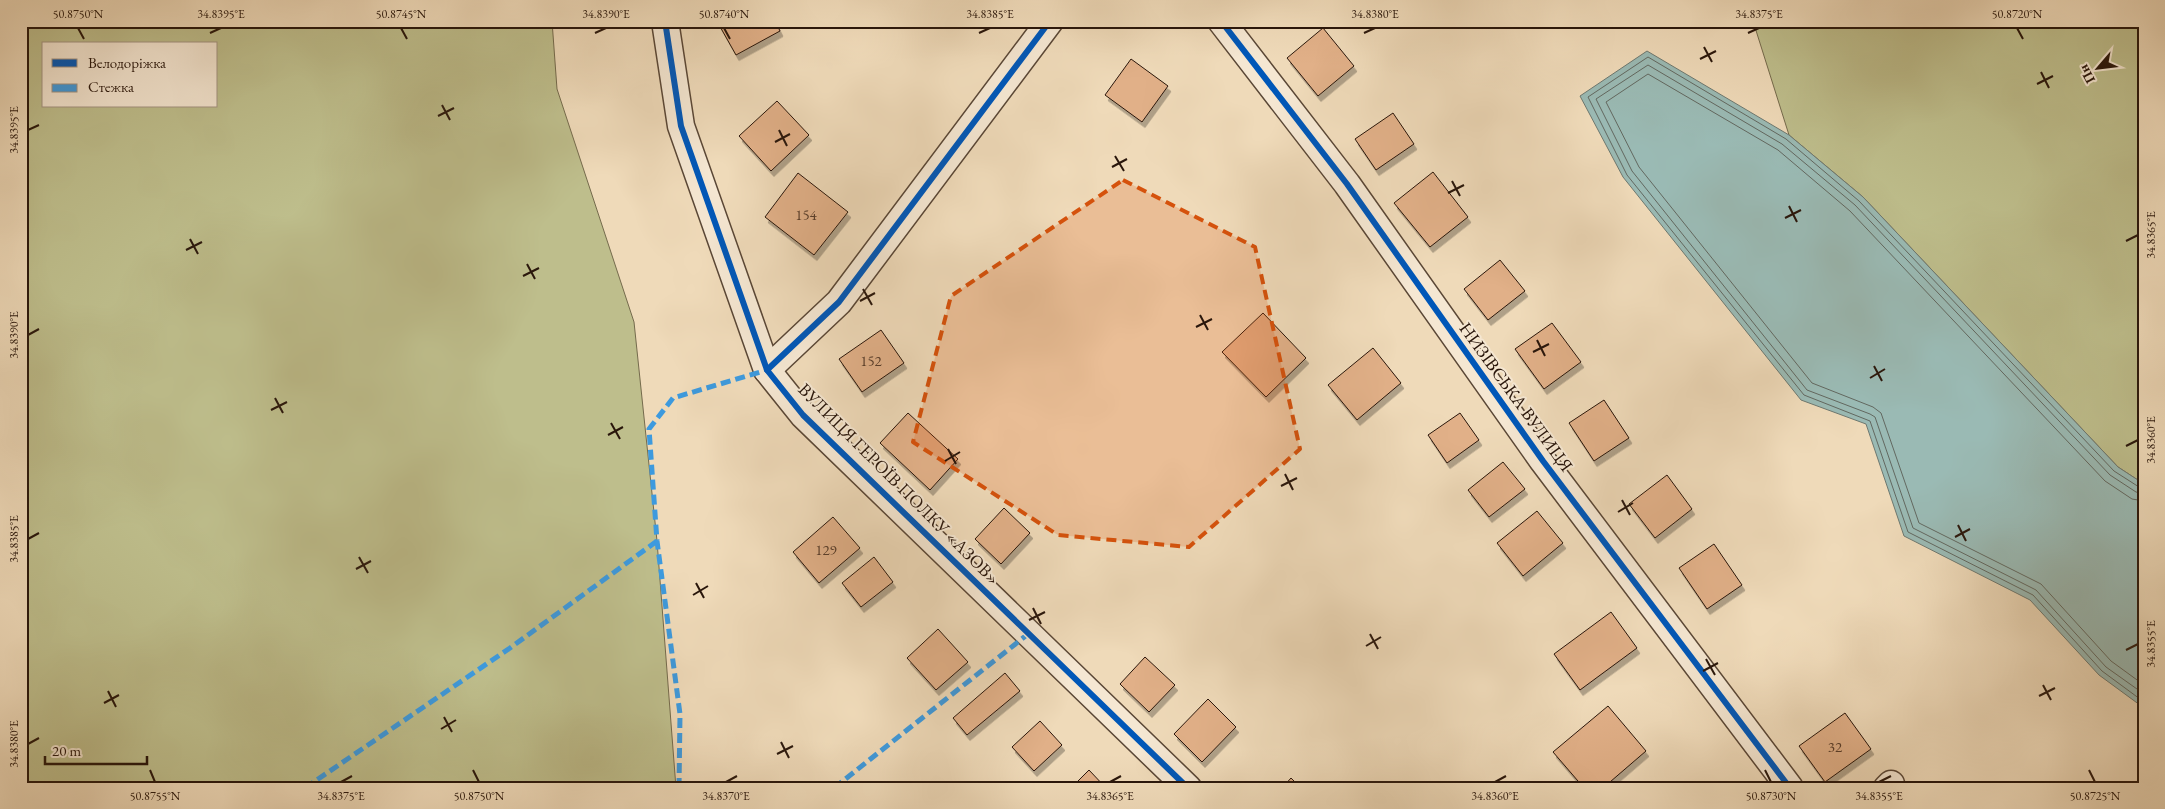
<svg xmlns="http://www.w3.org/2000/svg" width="2165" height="809" font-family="'EB Garamond',serif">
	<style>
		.green { fill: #bebe8c; stroke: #746a4c; fill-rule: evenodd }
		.water { fill: #9abab4; stroke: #6d7870 }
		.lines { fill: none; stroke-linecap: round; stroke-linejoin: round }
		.shore { stroke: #626860; stroke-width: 1 }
		.building { fill: #e1b088; stroke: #29160b; filter: url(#shadow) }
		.minor-casing { stroke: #5a4736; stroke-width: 29 }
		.minor { stroke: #f5e7d2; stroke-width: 26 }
		.quiet { stroke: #3d9ade; stroke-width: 5; stroke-dasharray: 10 5; stroke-linecap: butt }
		.cycleway-casing { stroke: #f5e7d2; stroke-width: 9 }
		.cycleway { stroke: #0057b8; stroke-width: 6 }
		.marked { fill: #d5520c; fill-opacity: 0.2; stroke: #d5520c; stroke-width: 4; stroke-dasharray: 10 6; stroke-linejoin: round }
		.ticks { fill: none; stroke: #29160b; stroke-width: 2 }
		.labels { text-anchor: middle; stroke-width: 4; stroke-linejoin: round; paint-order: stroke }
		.number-label { font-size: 15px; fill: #573c2a }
		.street-label { font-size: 18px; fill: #29160b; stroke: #f5e7d2 }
		.neatline { fill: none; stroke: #29160b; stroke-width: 2 }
		.ticks-label { font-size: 12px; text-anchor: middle; fill: #29160b }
	</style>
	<defs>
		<filter id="shadow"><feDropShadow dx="3" dy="5.5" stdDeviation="0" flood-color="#0004"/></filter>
	</defs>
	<rect width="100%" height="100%" fill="#efdab9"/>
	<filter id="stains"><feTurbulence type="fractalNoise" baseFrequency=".004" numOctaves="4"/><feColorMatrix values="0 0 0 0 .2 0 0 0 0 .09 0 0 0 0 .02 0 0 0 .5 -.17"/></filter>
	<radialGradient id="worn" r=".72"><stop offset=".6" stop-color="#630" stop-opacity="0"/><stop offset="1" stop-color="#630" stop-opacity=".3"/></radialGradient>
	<!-- green -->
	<g class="green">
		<path d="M 21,21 L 552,21 L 557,89 L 634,322 L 657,541 L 676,788 L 21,788 ZM 44,44 L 216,44 L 216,106 L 44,106 Z"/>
		<path d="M 1753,21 L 2144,21 L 2144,484 L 2118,467 L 1863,197 L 1789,135 Z"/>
	</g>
	<!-- water -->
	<path class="water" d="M 1647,51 L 1789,135 L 1863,197 L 2118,467 L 2144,484 L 2144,708 L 2099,675 L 2030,600 L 1904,536 L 1866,424 L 1801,400 L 1623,177 L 1580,96 Z"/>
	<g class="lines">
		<!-- shore -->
		<g class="shore">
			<path d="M 2144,488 L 2139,487 L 2114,471 L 1859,201 L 1786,139 L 1648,57 L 1588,97 L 1627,175 L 1804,395 L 1870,421 L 1908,532 L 2033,595 L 2102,671 L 2144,702"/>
			<path d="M 2144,494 L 2136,492 L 2110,475 L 1855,205 L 1782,144 L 1648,65 L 1596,99 L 1632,171 L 1807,390 L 1870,414 L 1875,417 L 1913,528 L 2036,590 L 2106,667 L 2144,694"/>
			<path d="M 2144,501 L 2132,499 L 2105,481 L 1850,211 L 1778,150 L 1648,74 L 1606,102 L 1639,167 L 1812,383 L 1873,407 L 1881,413 L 1919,523 L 2041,584 L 2111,661 L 2144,685"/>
		</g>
	</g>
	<!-- building -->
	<g class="building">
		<path d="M 720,21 L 775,21 L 780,31 L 736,55 L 718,23 Z"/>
		<path d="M 1323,28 L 1354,66 L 1318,96 L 1287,58 Z"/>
		<path d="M 1131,59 L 1168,86 L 1142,122 L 1105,95 Z"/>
		<path d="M 777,101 L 809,135 L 771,171 L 739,136 Z"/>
		<path d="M 1393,113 L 1414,144 L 1376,170 L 1355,139 Z"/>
		<path d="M 1433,172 L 1468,217 L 1430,247 L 1394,203 Z"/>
		<path d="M 798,173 L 848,212 L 814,255 L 765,217 Z"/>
		<path d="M 1500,260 L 1525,291 L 1488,320 L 1464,289 Z"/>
		<path d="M 1263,313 L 1306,358 L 1266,397 L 1222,352 Z"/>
		<path d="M 1552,323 L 1581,362 L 1544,389 L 1515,349 Z"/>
		<path d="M 881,330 L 904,363 L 862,392 L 839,359 Z"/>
		<path d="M 1373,348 L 1401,383 L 1357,420 L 1328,385 Z"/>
		<path d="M 1604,400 L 1629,438 L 1594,461 L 1569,423 Z"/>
		<path d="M 908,413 L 958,459 L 930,490 L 880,443 Z"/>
		<path d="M 1460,413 L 1479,440 L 1447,463 L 1428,435 Z"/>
		<path d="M 1503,462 L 1525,489 L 1489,517 L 1468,490 Z"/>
		<path d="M 1667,475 L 1692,509 L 1655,538 L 1629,504 Z"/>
		<path d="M 1004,508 L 1030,533 L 1001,564 L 975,539 Z"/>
		<path d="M 1537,511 L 1563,543 L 1523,576 L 1497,543 Z"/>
		<path d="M 833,517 L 860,548 L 819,583 L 793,552 Z"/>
		<path d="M 1714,544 L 1742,585 L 1707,609 L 1679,568 Z"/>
		<path d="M 874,557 L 893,582 L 861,607 L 842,583 Z"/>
		<path d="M 1611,612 L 1637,648 L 1580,690 L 1554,654 Z"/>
		<path d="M 938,629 L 968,662 L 936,690 L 907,658 Z"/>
		<path d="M 1145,657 L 1175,685 L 1149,712 L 1120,684 Z"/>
		<path d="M 1005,673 L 1020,691 L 967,735 L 953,718 Z"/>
		<path d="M 1208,699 L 1236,727 L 1202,762 L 1174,734 Z"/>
		<path d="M 1608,706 L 1646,751 L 1603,788 L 1584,788 L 1553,752 Z"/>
		<path d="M 1845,713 L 1871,749 L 1825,782 L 1799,746 Z"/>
		<path d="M 1040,721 L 1062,745 L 1034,771 L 1012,747 Z"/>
		<path d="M 1089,770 L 1106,788 L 1071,788 Z"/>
		<path d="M 1291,778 L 1301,788 L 1282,788 Z"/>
	</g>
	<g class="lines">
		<!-- minor casing -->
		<g class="minor-casing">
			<g id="minor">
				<path d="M 665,21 L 681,126 L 767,370 L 803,415 L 1188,788"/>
				<path d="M 1221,21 L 1347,184 L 1543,461 L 1790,788"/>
				<path d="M 767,370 L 839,302 L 1050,21"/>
				<path d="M 1887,788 L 1891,784"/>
			</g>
		</g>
		<!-- minor -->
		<use href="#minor" class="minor"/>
		<!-- quiet -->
		<g class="quiet">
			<path d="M 305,788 L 510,648 L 657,541"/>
			<path d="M 679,788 L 680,714 L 657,541 L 649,429 L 673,398 L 767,370"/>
			<path d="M 834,788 L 1028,634"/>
		</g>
		<!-- cycleway casing -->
		<g class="cycleway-casing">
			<g id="cycleway">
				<path d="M 665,21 L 681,126 L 767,370 L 803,415 L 1188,788"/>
				<path d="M 1221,21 L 1347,184 L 1543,461 L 1790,788"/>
				<path d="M 767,370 L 839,302 L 1050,21"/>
			</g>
		</g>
		<!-- cycleway -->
		<use href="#cycleway" class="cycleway"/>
	</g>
	<!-- marked area -->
	<path class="marked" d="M 1123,180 L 1255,247 L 1300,449 L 1189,547 L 1058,535 L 913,442 L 951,296 Z"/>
	<!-- ticks -->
	<path class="ticks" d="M 78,28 L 84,39M 401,28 L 407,39M 724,28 L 730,39M 2017,28 L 2023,39M 210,33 L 221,28M 595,33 L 606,28M 979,33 L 990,28M 1364,33 L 1375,28M 1748,33 L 1759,28M 1704,47 L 1712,62M 1700,59 L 1716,51M 2041,72 L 2049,88M 2037,84 L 2053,76M 442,105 L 450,120M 438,116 L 454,108M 28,130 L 39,125M 779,130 L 787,146M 775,142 L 790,134M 1115,156 L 1124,171M 1112,167 L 1127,159M 1452,181 L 1460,196M 1448,193 L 1464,185M 1789,206 L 1797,222M 1785,218 L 1801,210M 190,239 L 198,254M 2126,241 L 2138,235M 186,250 L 202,242M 527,264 L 535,279M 523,276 L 539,268M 863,289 L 872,305M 860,301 L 875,293M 1200,315 L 1208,330M 1196,327 L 1212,319M 28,335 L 39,329M 1537,340 L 1545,356M 1533,352 L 1549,344M 1874,366 L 1882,381M 1870,378 L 1885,369M 275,398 L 283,413M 271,410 L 287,402M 611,423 L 620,439M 608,435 L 623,427M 2126,446 L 2138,440M 948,449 L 956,464M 945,461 L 960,452M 1285,474 L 1293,490M 1281,486 L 1297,478M 1622,500 L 1630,515M 1618,512 L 1633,503M 1958,525 L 1966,541M 1955,537 L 1970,529M 28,539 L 39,533M 359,557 L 368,573M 356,569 L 371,561M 696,583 L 704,598M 693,595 L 708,586M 1033,608 L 1041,624M 1029,620 L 1045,612M 1370,634 L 1378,649M 1366,646 L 1381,637M 2126,650 L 2138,644M 1706,659 L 1715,675M 1703,671 L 1718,663M 2043,685 L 2051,700M 108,691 L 116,707M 2039,696 L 2055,688M 104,703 L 119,695M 444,717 L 452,732M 441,729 L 456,720M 781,742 L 789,758M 28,744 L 39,738M 777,754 L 793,746M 150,770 L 155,782M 473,770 L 479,782M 1765,770 L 1771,782M 2089,770 L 2095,782M 341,782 L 352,776M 726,782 L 737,776M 1110,782 L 1121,776M 1495,782 L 1506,776M 1879,782 L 1891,776"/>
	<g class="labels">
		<!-- number labels -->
		<g class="number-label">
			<text x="806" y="220">154</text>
			<text x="871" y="366">152</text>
			<text x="826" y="555">129</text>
			<text x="1835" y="752">32</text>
		</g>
		<!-- street labels -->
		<g class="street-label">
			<text transform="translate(1516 397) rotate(54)" y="6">НИЗІВСЬКА ВУЛИЦЯ</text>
			<text transform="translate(899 484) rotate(45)" y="6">ВУЛИЦЯ ГЕРОЇВ ПОЛКУ «АЗОВ»</text>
		</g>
	</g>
	<!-- margin -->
	<rect width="2165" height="809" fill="none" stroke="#efdab9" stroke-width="55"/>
	<!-- legend -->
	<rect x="42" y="42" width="175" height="65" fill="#f5e7d2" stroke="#a39382"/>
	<rect x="52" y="59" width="25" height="8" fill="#0057b8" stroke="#a39382"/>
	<text x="88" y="68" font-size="15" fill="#29160b">Велодоріжка</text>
	<rect x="52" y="84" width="25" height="8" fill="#3d9ade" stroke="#a39382"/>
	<text x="88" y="92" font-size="15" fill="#29160b">Стежка</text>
	<!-- north arrow -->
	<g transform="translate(2098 68) rotate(242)" stroke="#f5e7d2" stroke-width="4" paint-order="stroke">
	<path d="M0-4L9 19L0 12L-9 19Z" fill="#29160b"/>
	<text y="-8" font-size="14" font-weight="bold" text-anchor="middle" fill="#29160b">Пн</text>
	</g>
	<!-- scale -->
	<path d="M45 756v8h102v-8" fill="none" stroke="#29160b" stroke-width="2.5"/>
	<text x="52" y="756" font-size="15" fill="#29160b" stroke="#f5e7d2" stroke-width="4" paint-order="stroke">20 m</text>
	<rect x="28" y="28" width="2110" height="754" class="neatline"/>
	<g class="ticks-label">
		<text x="78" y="18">50.8750°N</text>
		<text x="221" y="18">34.8395°E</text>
		<text x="401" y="18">50.8745°N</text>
		<text x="606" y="18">34.8390°E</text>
		<text x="724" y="18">50.8740°N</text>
		<text x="990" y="18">34.8385°E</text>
		<text x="1375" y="18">34.8380°E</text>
		<text x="1759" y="18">34.8375°E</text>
		<text x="2017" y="18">50.8720°N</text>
		<text transform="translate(14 130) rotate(-90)" y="4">34.8395°E</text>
		<text transform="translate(2151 235) rotate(-90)" y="4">34.8365°E</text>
		<text transform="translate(14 335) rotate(-90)" y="4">34.8390°E</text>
		<text transform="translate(2151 440) rotate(-90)" y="4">34.8360°E</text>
		<text transform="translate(14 539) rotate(-90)" y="4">34.8385°E</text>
		<text transform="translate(2151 644) rotate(-90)" y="4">34.8355°E</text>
		<text transform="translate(14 744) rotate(-90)" y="4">34.8380°E</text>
		<text x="155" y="800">50.8755°N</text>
		<text x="341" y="800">34.8375°E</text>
		<text x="479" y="800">50.8750°N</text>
		<text x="726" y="800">34.8370°E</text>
		<text x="1110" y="800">34.8365°E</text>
		<text x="1495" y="800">34.8360°E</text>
		<text x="1771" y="800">50.8730°N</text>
		<text x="1879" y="800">34.8355°E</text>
		<text x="2095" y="800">50.8725°N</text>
	</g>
	<rect width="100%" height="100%" filter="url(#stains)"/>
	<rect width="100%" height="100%" fill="url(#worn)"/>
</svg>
